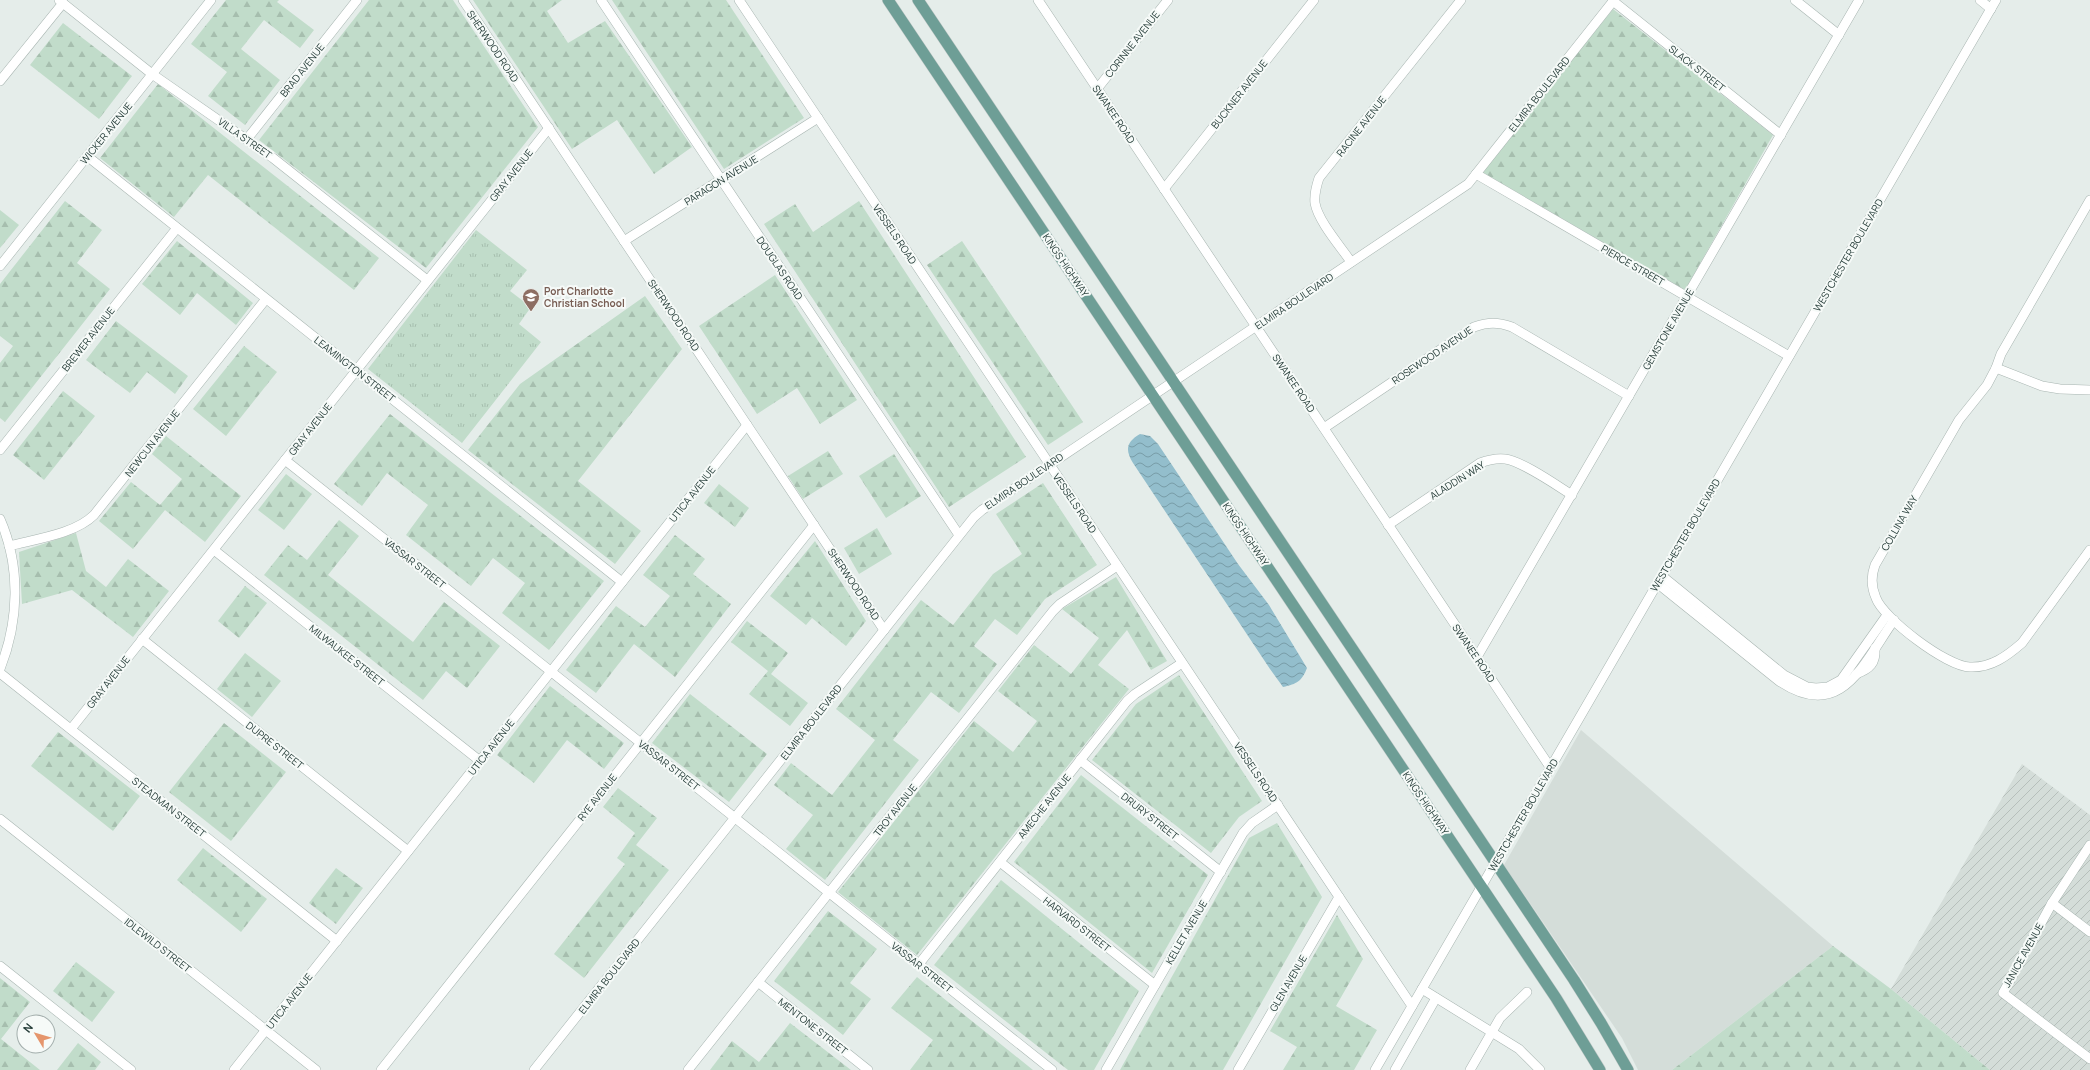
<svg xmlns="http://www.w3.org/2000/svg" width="2090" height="1070" font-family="Manrope,sans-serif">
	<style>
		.built { fill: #d4ddd9 }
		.industrial { fill: url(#industrial-furrows) }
		.grass { fill: url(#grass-tufts) }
		.forest { fill: url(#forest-firs) }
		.water { fill: url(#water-waves) }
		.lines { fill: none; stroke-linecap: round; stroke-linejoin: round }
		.minor-casing { stroke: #a8b5b1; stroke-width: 10 }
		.major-casing { stroke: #c2c9c8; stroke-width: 12 }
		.minor { stroke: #fff; stroke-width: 9 }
		.major { stroke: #6e9e96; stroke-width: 11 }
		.labels { text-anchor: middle; stroke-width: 4; stroke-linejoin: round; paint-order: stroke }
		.street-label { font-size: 10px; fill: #263d39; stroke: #f6faf8 }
		.education-label { font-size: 10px; font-weight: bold; fill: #785e54; stroke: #f6faf8; text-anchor: start }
	</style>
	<defs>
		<pattern id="industrial-furrows" width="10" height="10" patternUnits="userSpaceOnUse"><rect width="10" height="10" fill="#d4ddd9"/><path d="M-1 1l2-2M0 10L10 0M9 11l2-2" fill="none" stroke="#b6bfbb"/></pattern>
		<pattern id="grass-tufts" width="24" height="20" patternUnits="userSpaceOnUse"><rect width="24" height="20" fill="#c1dcca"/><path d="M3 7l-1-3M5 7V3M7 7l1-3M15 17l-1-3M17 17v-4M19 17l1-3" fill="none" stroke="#a6beae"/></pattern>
		<pattern id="forest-firs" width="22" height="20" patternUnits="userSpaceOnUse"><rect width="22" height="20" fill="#c1dcca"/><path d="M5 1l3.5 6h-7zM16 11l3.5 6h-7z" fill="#a6beae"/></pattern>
		<pattern id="water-waves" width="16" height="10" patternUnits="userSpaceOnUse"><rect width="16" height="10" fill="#93becc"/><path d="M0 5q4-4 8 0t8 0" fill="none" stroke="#789ca7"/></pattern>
	</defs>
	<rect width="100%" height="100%" fill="#e5edea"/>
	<!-- built -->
	<path class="built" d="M 1581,730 L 1833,946 L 1672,1070 L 1638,1070 L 1622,1038 L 1504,865 Z"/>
	<!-- industrial -->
	<path class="industrial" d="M 2022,764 L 2090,815 L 2090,1070 L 1990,1070 L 1891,989 Z"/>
	<!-- grass -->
	<path class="grass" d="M 476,230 L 527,270 L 510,291 L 531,307 L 519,324 L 541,342 L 462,443 L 368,369 Z"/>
	<!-- forest -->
	<g class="forest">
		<path d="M 226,0 L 279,0 L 277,2 L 314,30 L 300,48 L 264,20 L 241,49 L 280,80 L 245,125 L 208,96 L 227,72 L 191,44 Z"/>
		<path d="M 369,0 L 453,0 L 538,127 L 426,268 L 259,140 Z"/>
		<path d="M 473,0 L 562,0 L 547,11 L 568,43 L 605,21 L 692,147 L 654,174 L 617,120 L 572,149 Z"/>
		<path d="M 612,0 L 726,0 L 804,118 L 724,169 Z"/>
		<path d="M 1613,9 L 1773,135 L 1685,290 L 1482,172 Z"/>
		<path d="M 63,23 L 132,76 L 99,119 L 30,65 Z"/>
		<path d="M 158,84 L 379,258 L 354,290 L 208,175 L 174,217 L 100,158 Z"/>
		<path d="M 65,201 L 102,230 L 77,263 L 110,289 L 5,422 L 0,418 L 0,363 L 13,346 L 0,336 L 0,284 Z"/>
		<path d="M 859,201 L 1026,457 L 949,507 L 764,224 L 795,204 L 813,232 Z"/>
		<path d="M 0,210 L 19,225 L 0,248 Z"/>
		<path d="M 177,241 L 253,303 L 236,325 L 197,293 L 180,315 L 142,284 Z"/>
		<path d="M 962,241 L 1083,422 L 1048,445 L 927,265 Z"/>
		<path d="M 775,275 L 857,400 L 820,424 L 797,388 L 757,414 L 699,326 Z"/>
		<path d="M 645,296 L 682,349 L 578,481 L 641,531 L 615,564 L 468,450 L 520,384 Z"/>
		<path d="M 116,321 L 188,376 L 175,394 L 147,372 L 130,393 L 86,360 Z"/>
		<path d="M 244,346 L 277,372 L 226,436 L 193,409 Z"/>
		<path d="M 63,391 L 95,416 L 44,480 L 13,455 Z"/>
		<path d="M 390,414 L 604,581 L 549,650 L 502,613 L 525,583 L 493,558 L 471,586 L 406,535 L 428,505 L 387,473 L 362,506 L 334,484 Z"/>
		<path d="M 166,436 L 241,496 L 205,542 L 165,510 L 133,549 L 99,521 L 131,482 L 160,505 L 182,479 L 152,454 Z"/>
		<path d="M 828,451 L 843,474 L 803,499 L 788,476 Z"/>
		<path d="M 894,454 L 921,496 L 886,518 L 859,476 Z"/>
		<path d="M 286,474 L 312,494 L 284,530 L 258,510 Z"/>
		<path d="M 1043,483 L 1097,565 L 1045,599 L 1017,635 L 995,619 L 974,646 L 997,664 L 959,713 L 931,692 L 893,740 L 919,760 L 825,880 L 786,849 L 813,815 L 774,785 L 791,763 L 832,795 L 875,740 L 836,709 L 921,600 L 953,625 L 993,574 L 1022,554 L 996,514 Z"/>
		<path d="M 719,484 L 749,508 L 735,527 L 704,503 Z"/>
		<path d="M 339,520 L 359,536 L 328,575 L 413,642 L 444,602 L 500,646 L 467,688 L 446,671 L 423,700 L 264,575 L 288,545 L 307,560 Z"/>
		<path d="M 877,528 L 892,554 L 859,574 L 844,548 Z"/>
		<path d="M 76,533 L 86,571 L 106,587 L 128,559 L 169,591 L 133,637 L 72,590 L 22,604 L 19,552 Z"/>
		<path d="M 675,535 L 705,559 L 693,574 L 731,604 L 675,677 L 634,644 L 596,693 L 566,670 L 616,606 L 645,627 L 670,596 L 643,575 Z"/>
		<path d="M 815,541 L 866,621 L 846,646 L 812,618 L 806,625 L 770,596 Z"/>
		<path d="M 1116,577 L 1167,661 L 1151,670 L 1127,630 L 1098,665 L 1129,689 L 917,955 L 838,892 L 974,721 L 1013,752 L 1037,721 L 998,691 L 1034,645 L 1071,674 L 1099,638 L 1062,609 Z"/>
		<path d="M 245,586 L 267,603 L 239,638 L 218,621 Z"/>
		<path d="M 747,621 L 788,653 L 771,674 L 808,703 L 790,726 L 749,694 L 768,671 L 731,642 Z"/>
		<path d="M 245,653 L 281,681 L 252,717 L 217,689 Z"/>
		<path d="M 1179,675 L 1262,801 L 1239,817 L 1211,853 L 1092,760 L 1136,704 Z"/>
		<path d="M 550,686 L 624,743 L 604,769 L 567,740 L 534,783 L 497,755 Z"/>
		<path d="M 690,694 L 767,754 L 729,802 L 652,743 Z"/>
		<path d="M 224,723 L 286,772 L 231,841 L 169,792 Z"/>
		<path d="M 58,732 L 140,796 L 113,831 L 31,766 Z"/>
		<path d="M 1081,775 L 1208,875 L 1152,973 L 1014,862 Z"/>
		<path d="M 618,788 L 657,818 L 636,845 L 669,870 L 584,978 L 554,954 L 625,864 L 617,858 L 635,833 L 603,807 Z"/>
		<path d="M 1277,823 L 1322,897 L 1223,1070 L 1120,1070 L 1249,838 Z"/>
		<path d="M 203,848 L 267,899 L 241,932 L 177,880 Z"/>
		<path d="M 336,868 L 363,888 L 336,924 L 309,903 Z"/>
		<path d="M 1001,880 L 1139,991 L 1094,1070 L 1068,1070 L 934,965 Z"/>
		<path d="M 828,911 L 877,949 L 850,983 L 871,999 L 843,1035 L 774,981 Z"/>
		<path d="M 1337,915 L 1363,959 L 1336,1006 L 1377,1030 L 1354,1070 L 1283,1070 L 1297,1047 L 1270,1031 Z"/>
		<path d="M 1833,946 L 1891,989 L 1990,1070 L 1672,1070 Z"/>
		<path d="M 76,962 L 115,992 L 92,1022 L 53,991 Z"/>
		<path d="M 917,977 L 1033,1070 L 910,1070 L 933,1040 L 891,1008 Z"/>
		<path d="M 0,978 L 30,1002 L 1,1039 L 40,1070 L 0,1070 Z"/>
		<path d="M 790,1023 L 851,1070 L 710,1070 L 732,1041 L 759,1062 Z"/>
		<path d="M 78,1043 L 101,1062 L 95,1070 L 57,1070 Z"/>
	</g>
	<!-- water -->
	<path class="water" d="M 1140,434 L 1150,436 L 1158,444 L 1238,564 L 1269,605 L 1307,668 C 1302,681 1297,684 1283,687 L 1270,669 L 1133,463 C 1125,450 1126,442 1140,434 Z"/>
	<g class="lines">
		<!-- minor casing -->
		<g class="minor-casing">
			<g id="minor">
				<path d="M 59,0 L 152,74 L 273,158 L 427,280"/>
				<path d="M 463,0 L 884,630"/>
				<path d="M 601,0 L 959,535"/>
				<path d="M 739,0 L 1412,1006"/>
				<path d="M 1038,0 L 1550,767"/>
				<path d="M 1795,0 L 1839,35"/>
				<path d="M 1980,0 L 1991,9"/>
				<path d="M 1613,1 L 1781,135"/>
				<path d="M 0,81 L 63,3"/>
				<path d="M 1097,89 L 1168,0"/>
				<path d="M 247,139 L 357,0"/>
				<path d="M 87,156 L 622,582"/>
				<path d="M 1476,174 L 1789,356"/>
				<path d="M 1164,189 L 1314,0"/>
				<path d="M 2090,200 L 2001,354 L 1996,368 L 1987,385 L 1959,420 L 1875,565 C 1871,576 1871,587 1876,598 C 1883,618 1947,667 1970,667 C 1991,668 2007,656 2022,643 L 2090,550"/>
				<path d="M 624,241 L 818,118"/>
				<path d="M 1351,262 C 1341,247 1318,221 1315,203 C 1314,194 1316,187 1319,178 L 1461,0"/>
				<path d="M 0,266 L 211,0"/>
				<path d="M 1996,368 L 2042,386 L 2060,389 L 2090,390"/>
				<path d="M 1324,428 L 1474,327 C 1488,322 1498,322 1512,327 L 1629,396"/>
				<path d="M 0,450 L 177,228"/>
				<path d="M 285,460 L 1052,1070"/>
				<path d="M 0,519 C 21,567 19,621 0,669"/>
				<path d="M 1388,525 L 1480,463 C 1488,460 1496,458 1505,459 C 1522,461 1556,485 1572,495"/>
				<path d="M 9,546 C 36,539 75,534 94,515 L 266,299"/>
				<path d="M 214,550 L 480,761"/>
				<path d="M 1662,576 L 1784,675 L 1807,687 L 1816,688 L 1828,687 L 1841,680 L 1887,615"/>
				<path d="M 1657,583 L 1779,681 C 1841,723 1863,664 1894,620"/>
				<path d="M 142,639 L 408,851"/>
				<path d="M 1477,657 L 1859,0"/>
				<path d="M 0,673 L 337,941"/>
				<path d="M 1856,674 C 1870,669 1876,663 1875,648"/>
				<path d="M 71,729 L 549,128"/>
				<path d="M 1080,760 L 1221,872"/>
				<path d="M 0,819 L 316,1070"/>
				<path d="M 2090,845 L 2052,903 L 2003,993 L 2090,1059"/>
				<path d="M 1000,862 L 1155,985"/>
				<path d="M 2052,903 L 2090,932"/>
				<path d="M 919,964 L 1127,701 L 1135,694 L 1182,663"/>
				<path d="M 0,966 L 131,1070"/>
				<path d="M 758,982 L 868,1070"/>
				<path d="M 1422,989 L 1519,1049 L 1540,1070"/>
				<path d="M 234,1070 L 747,425"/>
				<path d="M 381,1070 L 814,525"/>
				<path d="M 534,1070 L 974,517 L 982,510 L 1468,184 L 1614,0"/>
				<path d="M 688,1070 L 1053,611 L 1060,604 L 1117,566"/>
				<path d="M 1106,1070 L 1243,833 L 1252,823 L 1278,805"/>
				<path d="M 1238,1070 L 1339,897"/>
				<path d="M 1375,1070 L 1996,0"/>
				<path d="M 1395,1070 L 1436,998"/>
				<path d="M 1470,1070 L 1500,1018 L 1527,992"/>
			</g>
		</g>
		<!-- major casing -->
		<g class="major-casing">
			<g id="major">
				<path d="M 888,0 L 1556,998 L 1600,1070"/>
				<path d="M 918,0 L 1574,980 L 1601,1023 L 1628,1070"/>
			</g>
		</g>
		<!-- minor -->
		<use href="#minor" class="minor"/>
		<!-- major -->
		<use href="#major" class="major"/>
	</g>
	<!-- icons -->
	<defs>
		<g id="school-pin" transform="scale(0.9)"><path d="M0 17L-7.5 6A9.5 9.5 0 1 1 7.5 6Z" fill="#8d6e63" stroke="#f6faf8"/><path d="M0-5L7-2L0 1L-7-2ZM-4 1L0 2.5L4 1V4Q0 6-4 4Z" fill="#fff"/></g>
	</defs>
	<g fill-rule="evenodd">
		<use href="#school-pin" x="531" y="297"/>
	</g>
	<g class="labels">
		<!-- street labels -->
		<g class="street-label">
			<text transform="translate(1132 44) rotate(-52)" y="4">CORINNE AVENUE</text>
			<text transform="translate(493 46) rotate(56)" y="4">SHERWOOD ROAD</text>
			<text transform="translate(1697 68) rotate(38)" y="4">SLACK STREET</text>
			<text transform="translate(302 70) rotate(-52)" y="4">BRAD AVENUE</text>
			<text transform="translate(1239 94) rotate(-52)" y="4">BUCKNER AVENUE</text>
			<text transform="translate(1539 94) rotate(-52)" y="4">ELMIRA BOULEVARD</text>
			<text transform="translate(1114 114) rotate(56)" y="4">SWANEE ROAD</text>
			<text transform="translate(1361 126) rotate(-52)" y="4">RACINE AVENUE</text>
			<text transform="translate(106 133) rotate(-51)" y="4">WICKER AVENUE</text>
			<text transform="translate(245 138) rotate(35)" y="4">VILLA STREET</text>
			<text transform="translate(511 175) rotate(-52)" y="4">GRAY AVENUE</text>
			<text transform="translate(721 180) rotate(-32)" y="4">PARAGON AVENUE</text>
			<text transform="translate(895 234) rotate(56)" y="4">VESSELS ROAD</text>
			<text transform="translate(1848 255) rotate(-60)" y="4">WESTCHESTER BOULEVARD</text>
			<text transform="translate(1066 265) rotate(56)" y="4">KINGS HIGHWAY</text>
			<text transform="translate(1633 265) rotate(30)" y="4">PIERCE STREET</text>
			<text transform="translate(780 268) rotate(56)" y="4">DOUGLAS ROAD</text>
			<text transform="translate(1294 301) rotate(-34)" y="4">ELMIRA BOULEVARD</text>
			<text transform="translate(674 315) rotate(56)" y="4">SHERWOOD ROAD</text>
			<text transform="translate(1668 329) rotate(-60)" y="4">GEMSTONE AVENUE</text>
			<text transform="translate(88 339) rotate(-52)" y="4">BREWER AVENUE</text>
			<text transform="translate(1432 355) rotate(-34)" y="4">ROSEWOOD AVENUE</text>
			<text transform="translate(355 369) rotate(38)" y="4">LEAMINGTON STREET</text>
			<text transform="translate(1294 383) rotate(56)" y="4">SWANEE ROAD</text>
			<text transform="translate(310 429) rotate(-52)" y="4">GRAY AVENUE</text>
			<text transform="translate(152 443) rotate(-52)" y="4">NEWCUN AVENUE</text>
			<text transform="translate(1457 480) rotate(-32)" y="4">ALADDIN WAY</text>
			<text transform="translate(1024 481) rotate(-34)" y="4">ELMIRA BOULEVARD</text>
			<text transform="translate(692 494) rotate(-52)" y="4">UTICA AVENUE</text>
			<text transform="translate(1075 503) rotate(56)" y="4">VESSELS ROAD</text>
			<text transform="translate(1899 523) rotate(-60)" y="4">COLLINA WAY</text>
			<text transform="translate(1246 534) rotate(56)" y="4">KINGS HIGHWAY</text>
			<text transform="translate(1685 535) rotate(-60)" y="4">WESTCHESTER BOULEVARD</text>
			<text transform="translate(415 563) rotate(38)" y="4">VASSAR STREET</text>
			<text transform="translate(854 584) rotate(56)" y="4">SHERWOOD ROAD</text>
			<text transform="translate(1474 653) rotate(56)" y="4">SWANEE ROAD</text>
			<text transform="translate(347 655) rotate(38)" y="4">MILWAUKEE STREET</text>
			<text transform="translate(108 682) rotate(-52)" y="4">GRAY AVENUE</text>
			<text transform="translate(811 722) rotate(-52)" y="4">ELMIRA BOULEVARD</text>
			<text transform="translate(275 745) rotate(38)" y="4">DUPRE STREET</text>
			<text transform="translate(491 747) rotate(-52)" y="4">UTICA AVENUE</text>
			<text transform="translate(669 765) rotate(38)" y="4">VASSAR STREET</text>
			<text transform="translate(1256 772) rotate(56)" y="4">VESSELS ROAD</text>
			<text transform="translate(597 797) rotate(-52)" y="4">RYE AVENUE</text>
			<text transform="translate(1426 803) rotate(56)" y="4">KINGS HIGHWAY</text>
			<text transform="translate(1044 806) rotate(-52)" y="4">AMECHE AVENUE</text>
			<text transform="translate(169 807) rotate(38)" y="4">STEADMAN STREET</text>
			<text transform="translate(895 810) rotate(-52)" y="4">TROY AVENUE</text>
			<text transform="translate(1523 815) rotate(-60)" y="4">WESTCHESTER BOULEVARD</text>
			<text transform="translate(1150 816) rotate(38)" y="4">DRURY STREET</text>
			<text transform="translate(1077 924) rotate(38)" y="4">HARVARD STREET</text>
			<text transform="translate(1186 932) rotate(-60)" y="4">KELLET AVENUE</text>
			<text transform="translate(158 945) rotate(38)" y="4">IDLEWILD STREET</text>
			<text transform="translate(2023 955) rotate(-61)" y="4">JANICE AVENUE</text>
			<text transform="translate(922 967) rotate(38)" y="4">VASSAR STREET</text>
			<text transform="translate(609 976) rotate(-52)" y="4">ELMIRA BOULEVARD</text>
			<text transform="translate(1288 983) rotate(-60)" y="4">GLEN AVENUE</text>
			<text transform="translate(289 1001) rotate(-52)" y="4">UTICA AVENUE</text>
			<text transform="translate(813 1026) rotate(38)" y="4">MENTONE STREET</text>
		</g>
		<!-- education labels -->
		<g class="education-label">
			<text x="544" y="295">Port Charlotte<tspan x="544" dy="12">Christian School</tspan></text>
		</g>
	</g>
	<!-- north arrow -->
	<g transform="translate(36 1034) rotate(308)"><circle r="19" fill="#f6faf8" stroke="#a3aeac"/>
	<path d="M0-3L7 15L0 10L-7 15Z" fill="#e5956c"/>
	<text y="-6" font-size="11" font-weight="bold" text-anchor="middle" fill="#263d39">N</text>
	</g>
</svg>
